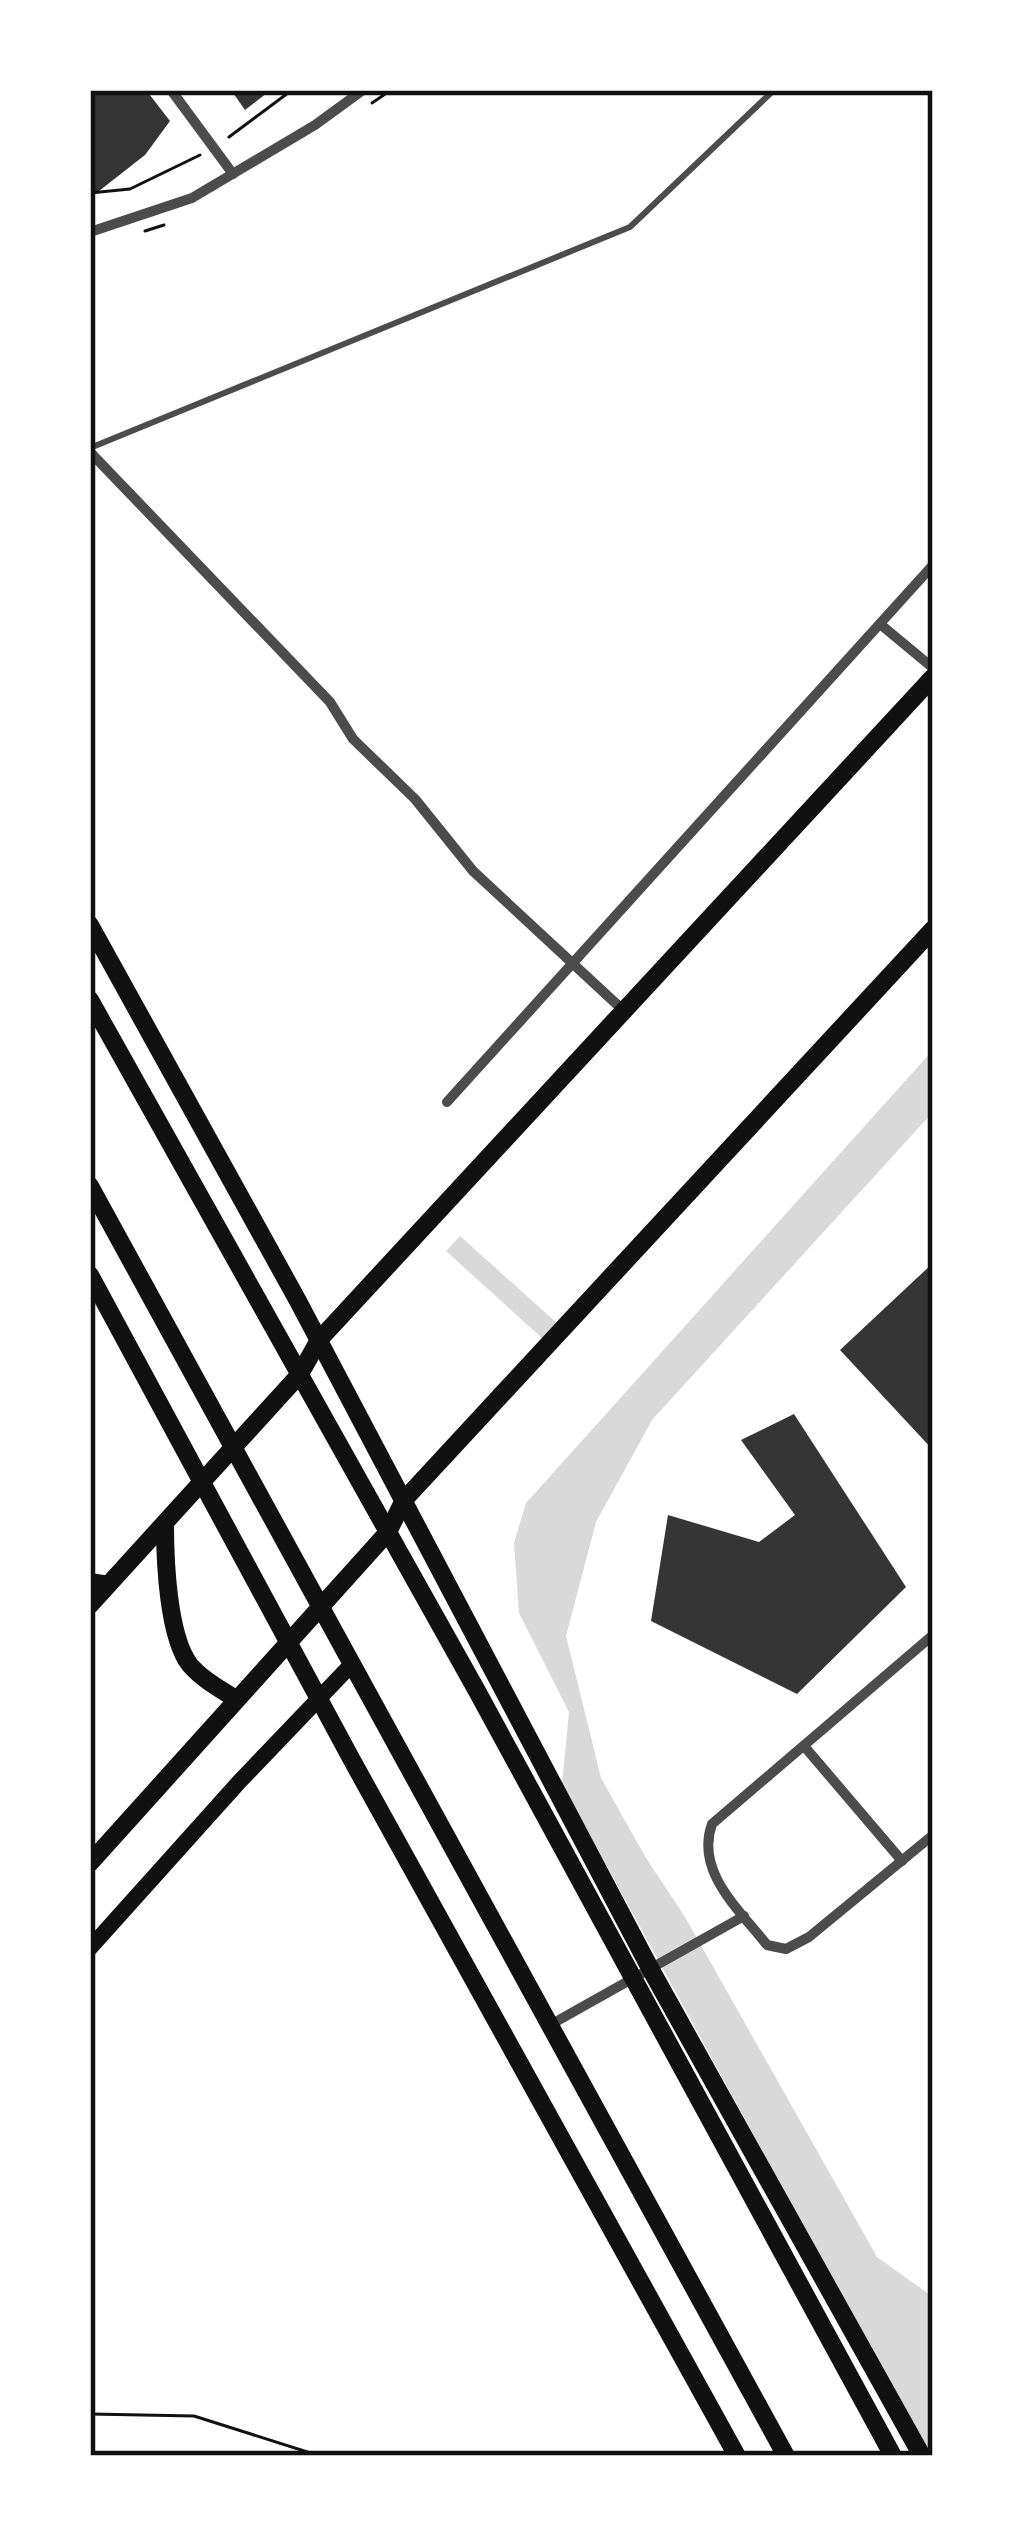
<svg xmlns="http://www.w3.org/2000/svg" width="1023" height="2546" font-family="Ubuntu,sans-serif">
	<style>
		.water { fill: #d9d9d9 }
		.building { fill: #353535 }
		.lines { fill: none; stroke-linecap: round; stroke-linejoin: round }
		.path { stroke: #111; stroke-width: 3 }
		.service { stroke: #4c4c4c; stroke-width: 6 }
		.minor { stroke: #4c4c4c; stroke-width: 10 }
		.secondary { stroke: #111; stroke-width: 16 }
		.primary { stroke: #111; stroke-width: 18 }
		.trunk { stroke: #111; stroke-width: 18 }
		.neatline { fill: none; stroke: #111; stroke-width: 4.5 }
	</style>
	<rect width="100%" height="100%" fill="#fff"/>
	<!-- water -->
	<g class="water">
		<path d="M 933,1050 L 933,1112 L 652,1420 L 596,1522 L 566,1636 L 601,1778 L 646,1858 L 685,1917 L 877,2257 L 933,2297 L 933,2456 L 929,2456 L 562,1784 L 569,1712 L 519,1613 L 514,1543 L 526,1503 Z"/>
		<path d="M 460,1236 L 558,1324 L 544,1340 L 446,1251 Z"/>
	</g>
	<!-- building -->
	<g class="building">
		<path d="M 90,90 L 146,90 L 170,121 L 145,155 L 99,191 L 90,192 Z"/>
		<path d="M 231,90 L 271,90 L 245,110 Z"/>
		<path d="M 933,1263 L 933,1450 L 840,1350 Z"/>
		<path d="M 794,1414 L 906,1587 L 797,1694 L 651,1621 L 668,1515 L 759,1542 L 795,1515 L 741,1440 Z"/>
	</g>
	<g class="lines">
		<!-- path -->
		<g class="path">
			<path d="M 372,103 L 391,90"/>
			<path d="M 229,137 L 292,90"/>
			<path d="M 90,193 L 130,189 L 200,155"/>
			<path d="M 145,231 L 164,225"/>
			<path d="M 90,2414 L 194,2416 L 320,2456"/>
		</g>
		<!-- service -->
		<path class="service" d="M 90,448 L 630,227 L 774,90"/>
		<!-- minor -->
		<g class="minor">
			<path d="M 171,90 L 233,174"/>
			<path d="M 90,232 L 192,198 L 315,125 L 363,90"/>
			<path d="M 90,452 L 330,702 L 353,739 L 415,799 L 473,871 L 624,1011"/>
			<path d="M 880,624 L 933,668"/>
			<path d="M 447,1102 L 933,565"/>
			<path d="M 933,1635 L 712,1824 C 695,1872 739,1909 767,1945 L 786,1949 L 809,1937 L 933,1835"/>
			<path d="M 804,1746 L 902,1861"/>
			<path d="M 550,2025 L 744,1916"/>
		</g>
		<!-- secondary -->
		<g class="secondary">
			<path d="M 90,1581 L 109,1584"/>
			<path d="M 90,1948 L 240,1781 L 351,1665"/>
		</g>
		<!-- primary -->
		<g class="primary">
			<path d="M 90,925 L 298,1301 L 651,1970 L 922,2456"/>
			<path d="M 90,1275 L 353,1762 L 737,2456"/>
			<path d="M 165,1525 C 165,1561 168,1637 190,1665 C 202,1679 220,1689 236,1699"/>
			<path d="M 90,1605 L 300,1374 L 319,1340 L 933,677"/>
			<path d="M 90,1863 L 388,1532 L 404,1500 L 933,929"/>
		</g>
		<!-- trunk -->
		<g class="trunk">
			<path d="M 90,1000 L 477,1691 L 893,2456"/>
			<path d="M 90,1186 L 786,2456"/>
		</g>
	</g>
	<!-- border -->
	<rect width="1023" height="2546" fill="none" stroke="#ffffff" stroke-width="186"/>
	<rect x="93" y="93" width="837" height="2360" class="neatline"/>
</svg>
